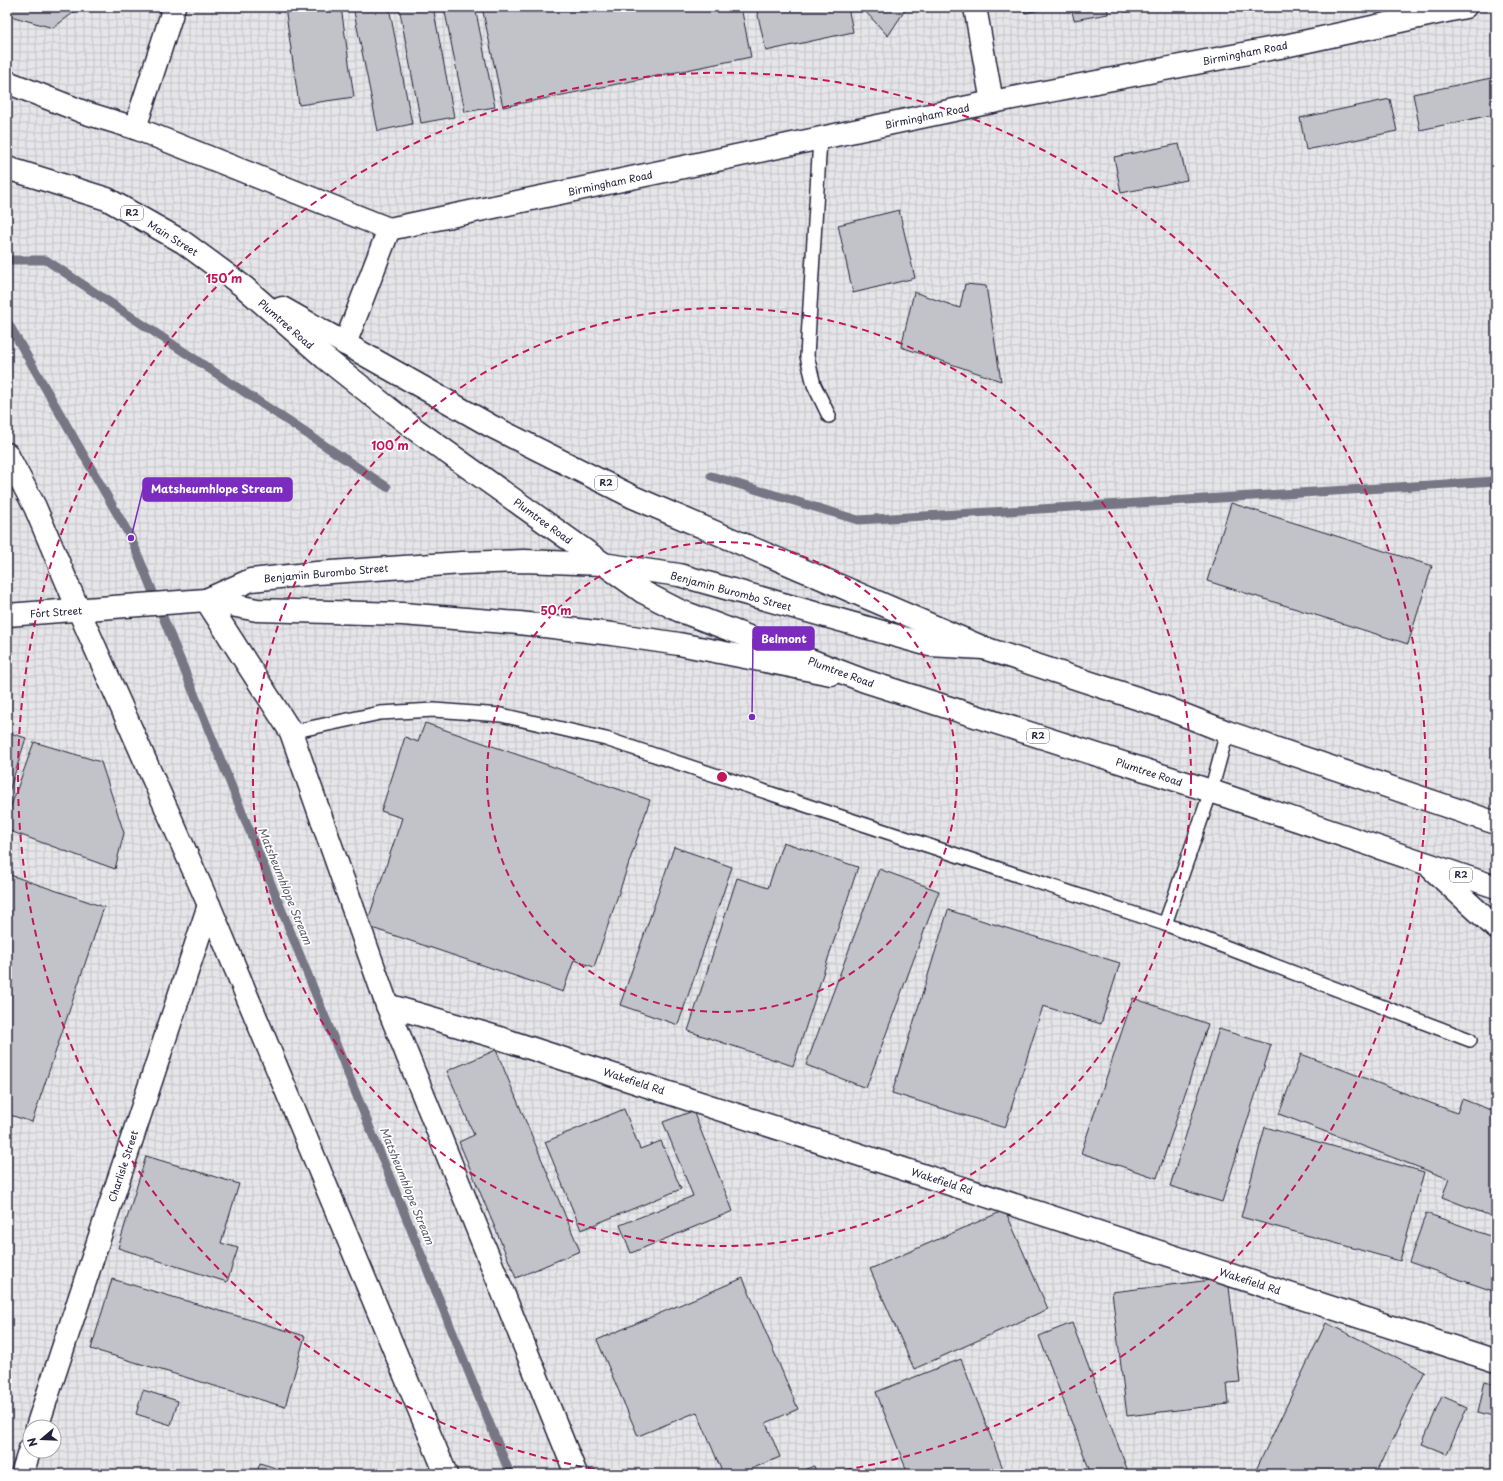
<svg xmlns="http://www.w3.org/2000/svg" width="1503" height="1481" font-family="'Playpen Sans',sans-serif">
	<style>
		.industrial { fill: url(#industrial-grid); fill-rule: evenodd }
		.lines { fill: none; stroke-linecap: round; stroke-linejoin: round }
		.stream { stroke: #767685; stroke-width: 9 }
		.building { fill: #c2c2c9; stroke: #22223b }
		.lane-casing { stroke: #22223b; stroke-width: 16 }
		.street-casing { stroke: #22223b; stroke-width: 25 }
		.highway-casing { stroke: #22223b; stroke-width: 25 }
		.lane { stroke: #fff; stroke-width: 13 }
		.street { stroke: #fff; stroke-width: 22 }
		.highway { stroke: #fff; stroke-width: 22 }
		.ring { fill: none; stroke: #c2185b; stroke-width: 2; stroke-dasharray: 7 5 }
		.labels { text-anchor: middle; stroke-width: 3.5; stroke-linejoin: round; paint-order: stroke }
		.shield { fill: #fff; stroke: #646476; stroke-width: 1 }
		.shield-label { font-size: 9px; font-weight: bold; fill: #22223b }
		.street-label { font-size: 10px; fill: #22223b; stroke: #fff }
		.water-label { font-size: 11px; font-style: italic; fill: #5a5a6d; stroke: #fff }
		.centre { fill: #c2185b; stroke: #fff; stroke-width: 2 }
		.ring-label { font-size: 12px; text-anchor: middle; font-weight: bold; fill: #c2185b; stroke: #fff; stroke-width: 3.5; stroke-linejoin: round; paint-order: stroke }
		.leader { fill: none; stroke: #7b2cbf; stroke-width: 1.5 }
		.callout-dot { fill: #7b2cbf; stroke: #fff; stroke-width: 1.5 }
		.callout { fill: #7b2cbf; stroke: #7b2cbf; stroke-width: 1.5 }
		.callout-label { font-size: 11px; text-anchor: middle; font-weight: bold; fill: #fff }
	</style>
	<defs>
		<pattern id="industrial-grid" width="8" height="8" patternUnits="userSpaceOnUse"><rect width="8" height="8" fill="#e6e6e9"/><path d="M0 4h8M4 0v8" fill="none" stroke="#c5c5c9"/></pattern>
	</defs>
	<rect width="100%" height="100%" fill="#f6f6f7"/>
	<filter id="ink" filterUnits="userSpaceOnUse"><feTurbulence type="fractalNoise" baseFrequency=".025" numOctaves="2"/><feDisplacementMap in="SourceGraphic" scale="8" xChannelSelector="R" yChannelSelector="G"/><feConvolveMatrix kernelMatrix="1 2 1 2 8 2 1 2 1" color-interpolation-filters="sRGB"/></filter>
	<g filter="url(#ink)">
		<!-- industrial -->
		<path class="industrial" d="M 7,7 L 1496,7 L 1496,1474 L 7,1474 ZM 30,1427 L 54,1427 L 54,1451 L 30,1451 Z"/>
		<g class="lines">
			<!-- stream -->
			<g class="stream">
				<path d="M 7,260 L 46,260 L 387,487"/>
				<path d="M 7,321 L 131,538 L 510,1474"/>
				<path d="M 711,476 L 858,520 L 1496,481"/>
			</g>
		</g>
		<!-- building -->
		<g class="building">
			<path d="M 7,7 L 81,7 L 53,28 L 7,15 Z"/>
			<path d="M 285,7 L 341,7 L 354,97 L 299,105 Z"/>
			<path d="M 353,7 L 389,7 L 412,124 L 378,131 Z"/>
			<path d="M 399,7 L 433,7 L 454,117 L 421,123 Z"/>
			<path d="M 444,7 L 475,7 L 495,107 L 465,112 Z"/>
			<path d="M 482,7 L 741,7 L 751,57 L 503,107 Z"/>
			<path d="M 756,7 L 848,7 L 853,32 L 766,51 Z"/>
			<path d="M 867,7 L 907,7 L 888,36 L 864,10 Z"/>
			<path d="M 1024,7 L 1053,7 L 1025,13 Z"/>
			<path d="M 1071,7 L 1107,7 L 1108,14 L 1074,20 Z"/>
			<path d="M 1124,7 L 1151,7 L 1125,12 Z"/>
			<path d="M 1496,77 L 1496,114 L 1420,130 L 1413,94 Z"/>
			<path d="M 1390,99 L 1397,131 L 1306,150 L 1300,118 Z"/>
			<path d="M 1179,144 L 1187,180 L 1121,193 L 1114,157 Z"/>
			<path d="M 899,210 L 915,278 L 853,293 L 838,225 Z"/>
			<path d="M 965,284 L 986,286 L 1001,381 L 901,347 L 914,292 L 960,308 Z"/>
			<path d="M 1231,503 L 1432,566 L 1408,644 L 1207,581 Z"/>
			<path d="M 425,723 L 650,800 L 594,967 L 574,960 L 563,992 L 366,926 L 402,818 L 381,811 L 405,737 L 418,742 Z"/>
			<path d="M 7,732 L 26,738 L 7,798 Z"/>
			<path d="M 34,742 L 101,762 L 124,833 L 115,869 L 7,830 L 7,817 Z"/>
			<path d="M 783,842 L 858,867 L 793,1066 L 688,1031 L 737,878 L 768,888 Z"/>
			<path d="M 674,847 L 732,867 L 678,1025 L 620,1005 Z"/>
			<path d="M 879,869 L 939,891 L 866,1088 L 806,1065 Z"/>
			<path d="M 7,874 L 104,907 L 32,1122 L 7,1114 L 7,973 L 9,967 L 7,967 Z"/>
			<path d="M 948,910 L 1120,963 L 1101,1024 L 1043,1006 L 1005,1128 L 892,1093 Z"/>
			<path d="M 1133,998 L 1208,1024 L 1157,1178 L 1081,1153 Z"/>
			<path d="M 1219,1029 L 1271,1045 L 1222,1202 L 1170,1186 Z"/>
			<path d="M 496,1050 L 580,1251 L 516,1278 L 459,1142 L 474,1135 L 447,1071 Z"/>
			<path d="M 1301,1054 L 1457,1113 L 1462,1099 L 1496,1112 L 1496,1218 L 1442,1197 L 1449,1179 L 1279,1114 Z"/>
			<path d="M 624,1109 L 640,1149 L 661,1141 L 681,1189 L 581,1230 L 545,1142 Z"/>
			<path d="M 693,1111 L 733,1211 L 631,1253 L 620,1225 L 693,1196 L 663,1122 Z"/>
			<path d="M 1265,1127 L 1424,1172 L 1400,1261 L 1241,1217 Z"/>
			<path d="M 146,1156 L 239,1184 L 221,1243 L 238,1248 L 227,1282 L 118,1248 Z"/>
			<path d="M 1005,1210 L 1048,1309 L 914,1369 L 870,1269 Z"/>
			<path d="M 1426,1213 L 1496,1238 L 1496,1282 L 1493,1291 L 1409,1262 Z"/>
			<path d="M 743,1278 L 798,1409 L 766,1423 L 780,1457 L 739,1474 L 723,1474 L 697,1412 L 638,1436 L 597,1340 Z"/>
			<path d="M 1228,1278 L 1240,1382 L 1227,1383 L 1229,1404 L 1127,1416 L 1112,1292 Z"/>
			<path d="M 112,1279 L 305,1336 L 285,1407 L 91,1349 Z"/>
			<path d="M 1072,1323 L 1129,1474 L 1091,1474 L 1039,1336 Z"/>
			<path d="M 1326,1323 L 1425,1371 L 1376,1474 L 1254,1474 Z"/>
			<path d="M 961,1359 L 1005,1474 L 908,1474 L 876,1392 Z"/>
			<path d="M 1485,1381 L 1496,1384 L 1496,1418 L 1478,1413 Z"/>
			<path d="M 143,1390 L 178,1401 L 171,1425 L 136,1414 Z"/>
			<path d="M 1442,1396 L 1467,1407 L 1447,1454 L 1422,1444 Z"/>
			<path d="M 260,1463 L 294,1474 L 256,1474 Z"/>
			<path d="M 814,1466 L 817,1474 L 793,1474 Z"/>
		</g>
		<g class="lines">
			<!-- lane casing -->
			<g class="lane-casing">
				<g id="lane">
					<path d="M 820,139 L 807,356 L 814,385 L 829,416"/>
					<path d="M 291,732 L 380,713 L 434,710 L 501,715 L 606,739 L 1165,924 L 1470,1040"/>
					<path d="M 1165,924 L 1211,791 L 1227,732"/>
				</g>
			</g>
			<!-- street casing -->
			<g class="street-casing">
				<g id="street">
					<path d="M 975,7 L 992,102"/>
					<path d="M 7,82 L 86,113 L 135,128 L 389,229"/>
					<path d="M 135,128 L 174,7"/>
					<path d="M 389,229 L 992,102 L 1280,47 L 1465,7"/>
					<path d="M 345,344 L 389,229"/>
					<path d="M 7,454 L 35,507 L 79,611 L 209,905 L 446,1474"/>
					<path d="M 206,600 L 291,732 L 387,1005 L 576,1474"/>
					<path d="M 206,600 L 251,580 L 317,573 L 462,563 L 524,561 L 602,564 L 679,575 L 929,645 L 984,648"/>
					<path d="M 7,615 L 206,600 L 257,610 L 402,614 L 519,623 L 612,634 L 679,644 L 831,674"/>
					<path d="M 387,1005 L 493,1036 L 1496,1361"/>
					<path d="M 37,1427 L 209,905"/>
					<path d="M 22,1474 L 30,1449"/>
				</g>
			</g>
			<!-- highway casing -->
			<g class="highway-casing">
				<g id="highway">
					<path d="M 7,168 L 107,199 L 183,242 L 244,287 L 325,358 L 416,430 L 643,592 L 678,610 L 865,681 L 1211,791 L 1496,887"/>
					<path d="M 282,308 L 491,426 L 633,497 L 984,648 L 1161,706 L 1227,732 L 1496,823"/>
					<path d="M 1432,869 L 1496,928"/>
				</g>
			</g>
			<!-- lane -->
			<use href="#lane" class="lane"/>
			<!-- street -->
			<use href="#street" class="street"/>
			<!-- highway -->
			<use href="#highway" class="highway"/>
		</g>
	</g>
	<!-- distance rings -->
	<g class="ring">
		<circle cx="722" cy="777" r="235"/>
		<circle cx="722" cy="777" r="469"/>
		<path d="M618 1473A704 704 0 1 1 826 1473"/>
	</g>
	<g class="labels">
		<!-- shield labels -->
		<g class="shield">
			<rect x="121" y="206" width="22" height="14" rx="3"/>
			<rect x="595" y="476" width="22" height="14" rx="3"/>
			<rect x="1027" y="729" width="22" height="14" rx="3"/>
			<rect x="1450" y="868" width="22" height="14" rx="3"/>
		</g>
		<g class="shield-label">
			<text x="132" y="216">R2</text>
			<text x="606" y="486">R2</text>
			<text x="1038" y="739">R2</text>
			<text x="1461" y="878">R2</text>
		</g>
		<!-- street labels -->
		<g class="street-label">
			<text transform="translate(1245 53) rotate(-11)" y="4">Birmingham Road</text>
			<text transform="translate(927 116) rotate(-12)" y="4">Birmingham Road</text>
			<text transform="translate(610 183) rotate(-12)" y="4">Birmingham Road</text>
			<text transform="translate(173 238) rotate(32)" y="4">Main Street</text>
			<text transform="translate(286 324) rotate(41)" y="4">Plumtree Road</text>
			<text transform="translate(543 521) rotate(36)" y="4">Plumtree Road</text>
			<text transform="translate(326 573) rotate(-5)" y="4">Benjamin Burombo Street</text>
			<text transform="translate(731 591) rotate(15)" y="4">Benjamin Burombo Street</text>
			<text transform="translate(56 612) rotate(-4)" y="4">Fort Street</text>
			<text transform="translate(841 672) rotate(20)" y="4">Plumtree Road</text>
			<text transform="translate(1149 772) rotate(18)" y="4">Plumtree Road</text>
			<text transform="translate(634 1081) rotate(18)" y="4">Wakefield Rd</text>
			<text transform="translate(123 1166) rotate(-72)" y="4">Charlisle Street</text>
			<text transform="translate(942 1181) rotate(18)" y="4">Wakefield Rd</text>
			<text transform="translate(1250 1281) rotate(18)" y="4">Wakefield Rd</text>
		</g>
		<!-- water labels -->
		<g class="water-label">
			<text transform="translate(285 886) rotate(68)" y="4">Matsheumhlope Stream</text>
			<text transform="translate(407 1186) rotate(68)" y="4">Matsheumhlope Stream</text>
		</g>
	</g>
	<circle cx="722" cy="777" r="6" class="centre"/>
	<g class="ring-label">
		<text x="224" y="283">150 m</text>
		<text x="390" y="450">100 m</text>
		<text x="556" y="615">50 m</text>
	</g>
	<!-- callouts -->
	<path class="leader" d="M131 538L143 489M752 717L753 639"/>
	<g class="callout-dot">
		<circle cx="131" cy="538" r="4"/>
		<circle cx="752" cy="717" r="4"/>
	</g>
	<g class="callout">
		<rect x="143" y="478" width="149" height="23" rx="4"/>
		<rect x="753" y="627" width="61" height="23" rx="4"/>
	</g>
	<g class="callout-label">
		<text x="217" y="493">Matsheumhlope Stream</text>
		<text x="784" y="643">Belmont</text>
	</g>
	<!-- margin -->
	<rect width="1503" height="1481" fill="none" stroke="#fff" stroke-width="24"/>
	<rect x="12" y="12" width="1479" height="1457" fill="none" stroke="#22223b" stroke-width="1.5" filter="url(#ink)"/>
	<!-- north arrow -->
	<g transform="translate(42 1439) rotate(251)"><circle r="19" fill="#ffffff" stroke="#a7a7b1"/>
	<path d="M0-3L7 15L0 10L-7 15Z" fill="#22223b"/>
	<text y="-6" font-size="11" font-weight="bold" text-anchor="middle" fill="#22223b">N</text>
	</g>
</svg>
